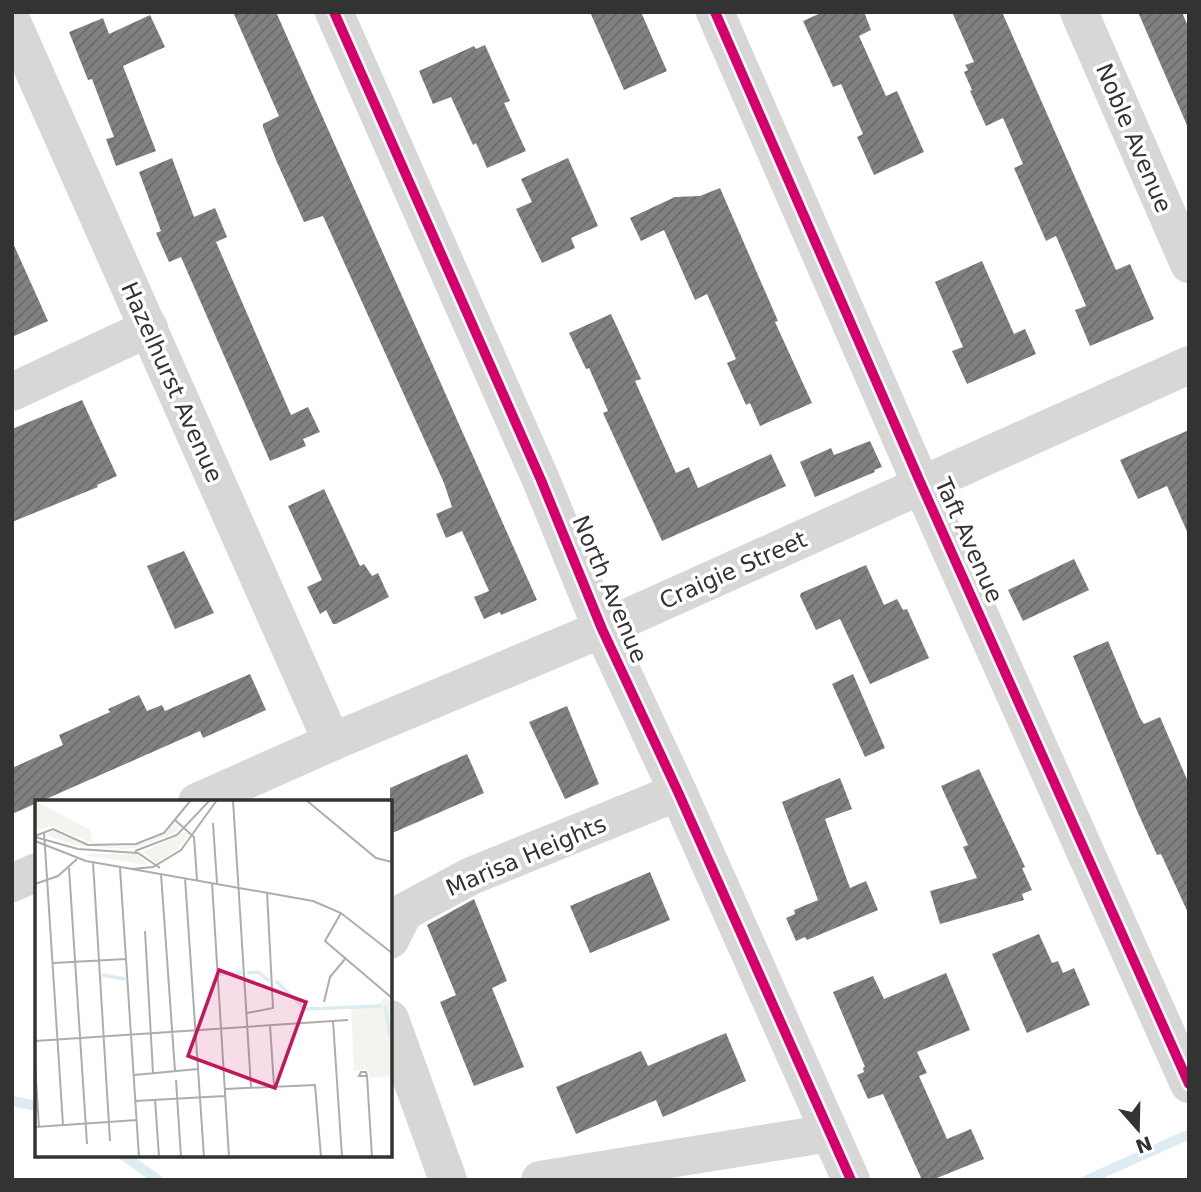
<svg xmlns="http://www.w3.org/2000/svg" width="1201" height="1192" font-family="'DejaVu Sans',sans-serif">
	<style>
		.lines { fill: none; stroke-linecap: round; stroke-linejoin: round }
		.stream { stroke: #ddebf3; stroke-width: 10 }
		.building { fill: url(#building-hatch) }
		.minor { stroke: #d7d7d7; stroke-width: 38 }
		.cycleway-casing { stroke: #fff; stroke-width: 15 }
		.cycleway { stroke: #d6006c; stroke-width: 10 }
		.labels { text-anchor: middle; stroke-width: 7; stroke-linejoin: round; paint-order: stroke }
		.street-label { font-size: 23px; fill: #333; stroke: #fff }
		.inset-river { fill: none; stroke: #ddebf3; stroke-width: 3.5 }
		.inset-road { fill: none; stroke: #adadad; stroke-width: 2 }
		.view { fill: #c2185b; fill-opacity: 0.15; stroke: #c2185b; stroke-width: 3.5 }
		.inset-edge { fill: none; stroke: #333; stroke-width: 3.5 }
	</style>
	<defs>
		<pattern id="building-hatch" width="6" height="6" patternUnits="userSpaceOnUse" patternTransform="scale(1.75)"><rect width="6" height="6" fill="#818181"/><path d="M-1 1l2-2M0 6l6-6M5 7l2-2" fill="none" stroke="#6a6a6a"/></pattern>
	</defs>
	<rect width="100%" height="100%" fill="#fff"/>
	<g class="lines">
		<!-- stream -->
		<g class="stream">
			<path d="M 12,1101 L 37,1106"/>
			<path d="M 123,1155 L 158,1180"/>
			<path d="M 1087,1180 L 1185,1136"/>
		</g>
	</g>
	<!-- building -->
	<g class="building">
		<path d="M 233,12 L 276,12 L 537,600 L 501,615 L 500,612 L 484,619 L 474,597 L 489,591 L 462,531 L 446,538 L 436,514 L 452,507 L 444,483 L 323,216 L 304,222 L 276,160 L 263,127 L 263,124 L 279,116 Z"/>
		<path d="M 590,12 L 641,12 L 667,71 L 624,90 Z"/>
		<path d="M 823,12 L 864,12 L 871,30 L 859,36 L 886,96 L 897,91 L 924,152 L 874,175 L 857,137 L 863,134 L 841,84 L 833,87 L 803,21 Z"/>
		<path d="M 952,12 L 1002,12 L 1116,270 L 1130,264 L 1154,319 L 1090,346 L 1075,310 L 1086,306 L 1056,236 L 1046,241 L 1014,168 L 1023,164 L 1003,118 L 986,126 L 970,91 L 972,90 L 964,72 L 968,70 L 965,65 L 974,62 Z"/>
		<path d="M 1138,12 L 1182,12 L 1189,29 L 1189,130 Z"/>
		<path d="M 150,15 L 165,47 L 123,66 L 156,151 L 116,166 L 106,139 L 114,137 L 92,79 L 88,80 L 69,32 L 103,18 L 109,34 Z"/>
		<path d="M 485,45 L 510,101 L 504,103 L 526,151 L 487,168 L 476,143 L 473,145 L 451,97 L 433,104 L 419,71 L 474,46 L 476,49 Z"/>
		<path d="M 172,158 L 194,217 L 215,208 L 227,237 L 216,242 L 291,415 L 308,407 L 320,432 L 303,439 L 306,446 L 270,461 L 181,257 L 169,262 L 156,233 L 161,231 L 139,172 Z"/>
		<path d="M 568,158 L 598,226 L 571,238 L 575,248 L 542,263 L 516,209 L 532,202 L 521,179 Z"/>
		<path d="M 720,188 L 778,321 L 775,322 L 812,403 L 760,426 L 750,403 L 746,405 L 727,363 L 736,359 L 707,294 L 695,300 L 664,230 L 641,241 L 630,218 L 675,197 L 700,196 Z"/>
		<path d="M 12,241 L 48,321 L 12,337 Z"/>
		<path d="M 982,261 L 1014,334 L 1025,329 L 1036,354 L 967,384 L 952,351 L 963,347 L 935,282 Z"/>
		<path d="M 611,314 L 641,379 L 635,381 L 676,473 L 689,467 L 698,488 L 771,454 L 786,486 L 662,541 L 603,413 L 608,411 L 589,368 L 586,369 L 569,333 Z"/>
		<path d="M 82,400 L 117,476 L 97,485 L 98,487 L 12,522 L 12,429 Z"/>
		<path d="M 1189,430 L 1189,536 L 1167,486 L 1138,499 L 1120,460 Z"/>
		<path d="M 870,441 L 882,467 L 874,470 L 875,472 L 815,497 L 800,462 L 831,448 L 834,455 Z"/>
		<path d="M 324,489 L 360,566 L 364,564 L 372,576 L 378,573 L 389,597 L 336,624 L 333,624 L 326,610 L 320,614 L 307,587 L 322,580 L 288,506 Z"/>
		<path d="M 184,551 L 214,613 L 175,629 L 147,566 Z"/>
		<path d="M 1074,559 L 1089,590 L 1023,621 L 1008,590 Z"/>
		<path d="M 866,565 L 884,605 L 897,599 L 903,610 L 907,609 L 929,658 L 870,684 L 840,619 L 816,630 L 800,596 L 801,593 Z"/>
		<path d="M 1108,641 L 1140,718 L 1144,724 L 1160,717 L 1189,784 L 1189,915 L 1161,854 L 1157,855 L 1138,813 L 1073,656 Z"/>
		<path d="M 250,674 L 266,710 L 203,738 L 200,731 L 12,814 L 12,768 L 63,745 L 59,735 L 110,712 L 108,709 L 139,695 L 147,711 L 162,705 L 165,711 Z"/>
		<path d="M 853,674 L 885,748 L 865,757 L 832,684 Z"/>
		<path d="M 567,706 L 599,784 L 565,799 L 529,722 Z"/>
		<path d="M 467,754 L 484,793 L 390,834 L 390,788 Z"/>
		<path d="M 979,769 L 1025,867 L 1022,868 L 1032,890 L 1022,894 L 1024,900 L 940,924 L 930,891 L 977,878 L 963,847 L 968,845 L 941,786 Z"/>
		<path d="M 840,778 L 852,809 L 825,819 L 850,888 L 866,881 L 878,910 L 807,940 L 805,937 L 796,941 L 786,918 L 795,914 L 794,910 L 818,900 L 782,802 Z"/>
		<path d="M 650,872 L 670,920 L 590,953 L 570,906 Z"/>
		<path d="M 474,899 L 507,981 L 492,988 L 524,1067 L 474,1086 L 440,1002 L 456,995 L 427,925 Z"/>
		<path d="M 1039,934 L 1052,963 L 1058,961 L 1063,973 L 1074,968 L 1090,1005 L 1027,1033 L 992,954 Z"/>
		<path d="M 946,973 L 970,1030 L 917,1052 L 927,1073 L 919,1076 L 947,1139 L 971,1129 L 984,1159 L 932,1180 L 922,1180 L 883,1094 L 868,1099 L 857,1075 L 864,1072 L 863,1068 L 865,1067 L 833,992 L 873,976 L 884,999 Z"/>
		<path d="M 726,1033 L 746,1081 L 663,1117 L 656,1100 L 576,1134 L 556,1087 L 641,1051 L 648,1066 Z"/>
	</g>
	<g class="lines">
		<!-- minor -->
		<g class="minor">
			<path d="M 334,12 L 541,480 L 602,629 L 678,792 L 851,1180"/>
			<path d="M 715,12 L 921,484 L 1189,1084"/>
			<path d="M 1079,12 L 1189,264"/>
			<path d="M 12,22 L 332,742"/>
			<path d="M 12,392 L 149,328"/>
			<path d="M 197,802 L 332,742 L 602,629 L 1189,365"/>
			<path d="M 12,883 L 37,872"/>
			<path d="M 390,940 L 404,912 L 471,876 L 678,792"/>
			<path d="M 390,1019 L 448,1180"/>
			<path d="M 540,1180 L 830,1133"/>
		</g>
		<!-- cycleway casing -->
		<g class="cycleway-casing">
			<g id="cycleway">
				<path d="M 334,12 L 541,480 L 602,629 L 678,792 L 851,1180"/>
				<path d="M 715,12 L 921,484 L 1189,1084"/>
			</g>
		</g>
		<!-- cycleway -->
		<use href="#cycleway" class="cycleway"/>
	</g>
	<g class="labels">
		<!-- street labels -->
		<g class="street-label">
			<text transform="translate(1134 138) rotate(67)" y="8">Noble Avenue</text>
			<text transform="translate(172 382) rotate(66)" y="8">Hazelhurst Avenue</text>
			<text transform="translate(969 540) rotate(66)" y="8">Taft Avenue</text>
			<text transform="translate(733 570) rotate(-24)" y="8">Craigie Street</text>
			<text transform="translate(610 589) rotate(67)" y="8">North Avenue</text>
			<text transform="translate(526 856) rotate(-23)" y="8">Marisa Heights</text>
		</g>
	</g>
	<!-- overview -->
	<g transform="translate(35 800)">
		<rect width="357" height="357" fill="#fff"/>
		<path d="M 139,24 L 144,28 L 139,33 L 100,48 L 89,49 L 39,45 L 11,35 L 18,30 L 50,45 L 86,47 L 111,43 ZM 150,32 L 154,34 L 143,49 L 121,63 L 108,52 ZM 101,54 L 114,65 L 52,56 L 54,54 Z" fill="#f1f5ed"/>
		<path d="M 0,1 L 55,30 L 58,43 L 15,26 L 0,31 Z" fill="#f1f5ed"/>
		<path d="M 350,197 L 357,203 L 357,276 L 335,278 L 333,269 L 319,271 L 316,207 L 343,205 Z" fill="#f1f5ed"/>
		<path class="inset-river" d="M 212,173 L 223,172 L 234,181M 185,174 L 207,173M 67,175 L 90,179M 241,181 L 270,209 L 346,206M 350,206 L 355,235"/>
		<path class="inset-road" d="M 198,0 L 216,287M 271,0 L 341,58 L 357,62M 140,20 L 159,37 L 162,80M 178,23 L 182,83M 9,32 L 28,325M 0,36 L 18,29 L 53,45 L 101,44 L 129,33 L 156,0M 0,37 L 43,49 L 103,53 L 125,68M 0,41 L 51,61 L 97,69 L 118,67 L 146,50 L 182,0M 100,51 L 142,35 L 175,0M 58,62 L 75,341M 34,68 L 52,344M 85,68 L 104,357M 97,69 L 278,101 L 306,113 L 357,153M 126,74 L 140,271M 150,78 L 169,357M 177,83 L 194,357M 0,84 L 23,76 L 42,59M 306,113 L 290,141 L 357,198M 110,131 L 118,273M 18,163 L 91,159M 289,202 L 295,177 L 310,159M 212,213 L 238,208 L 232,92M 298,221 L 307,357M 235,225 L 239,286M 0,241 L 313,220M 0,264 L 4,327M 326,272 L 331,272 L 332,276 L 324,276 ZM 99,275 L 163,269M 332,276 L 337,357M 141,280 L 146,357M 190,289 L 280,285 L 286,357M 120,299 L 124,357M 100,301 L 190,296M 0,327 L 102,320"/>
		<path class="view" d="M 184,170 L 271,202 L 240,288 L 153,256 Z"/>
		<rect width="357" height="357" class="inset-edge"/>
	</g>
	<!-- border -->
	<rect width="1201" height="1192" fill="none" stroke="#333333" stroke-width="28"/>
	<!-- north arrow -->
	<g transform="translate(1138 1129) rotate(160)" stroke="#ffffff" stroke-width="5" paint-order="stroke">
	<path d="M0-5L12 26L0 18L-12 26Z" fill="#333333"/>
	<text y="-10" font-size="19" font-weight="bold" text-anchor="middle" fill="#333333">N</text>
	</g>
</svg>
